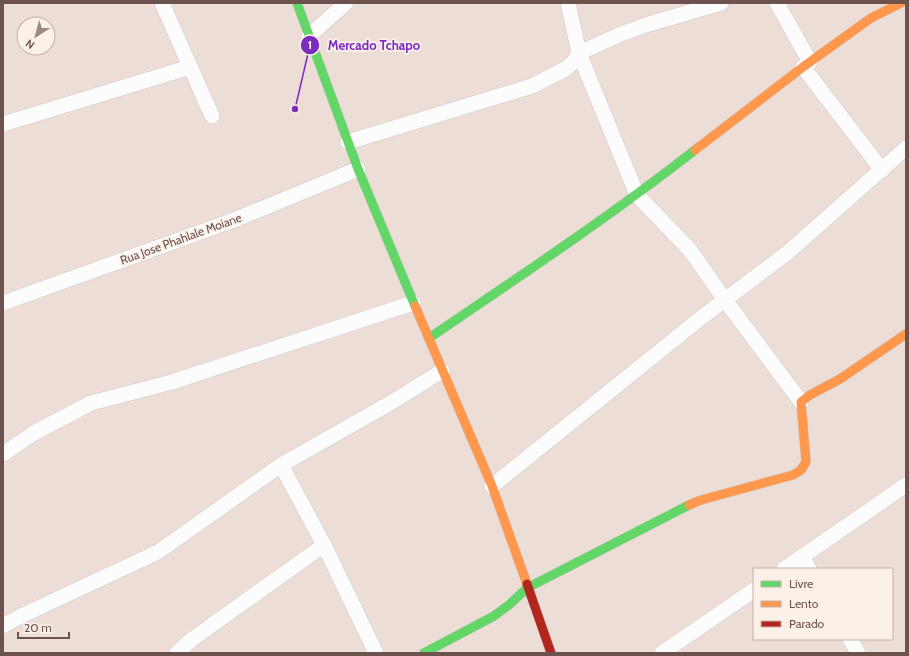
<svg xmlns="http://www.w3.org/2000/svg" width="909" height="656" font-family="Cabin,sans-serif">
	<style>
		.residential { fill: #ecded7; fill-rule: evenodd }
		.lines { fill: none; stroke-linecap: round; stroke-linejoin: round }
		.street-casing { stroke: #d1c8c4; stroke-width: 16 }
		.fast-casing { stroke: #d2c9c6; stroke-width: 10 }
		.slow-casing { stroke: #d2c9c6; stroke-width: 10 }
		.jam-casing { stroke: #d2c9c6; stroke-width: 10 }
		.street { stroke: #fdfcfc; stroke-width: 15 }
		.fast { stroke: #63d668; stroke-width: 9 }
		.slow { stroke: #ff974d; stroke-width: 9 }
		.jam { stroke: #b3261e; stroke-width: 9 }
		.labels { text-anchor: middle; stroke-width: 3.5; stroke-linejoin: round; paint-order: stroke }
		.street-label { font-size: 12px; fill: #6d524d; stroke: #fcf1e9 }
		.leader { fill: none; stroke: #7b2cbf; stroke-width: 1.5 }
		.callout-dot { fill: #7b2cbf; stroke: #fcf1e9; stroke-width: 1.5 }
		.mark-label { font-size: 12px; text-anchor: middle; font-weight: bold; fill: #fff }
		.callout-label { font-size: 13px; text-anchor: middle; font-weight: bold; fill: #7b2cbf; stroke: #fcf1e9; stroke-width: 3.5; stroke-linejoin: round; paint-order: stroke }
	</style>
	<rect width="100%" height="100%" fill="#f4ede9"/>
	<!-- residential -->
	<path class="residential" d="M 3,3 L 906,3 L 906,653 L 3,653 ZM 24,24 L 48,24 L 48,48 L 24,48 ZM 754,569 L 892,569 L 892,639 L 754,639 Z"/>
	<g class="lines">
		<!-- street casing -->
		<g class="street-casing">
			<g id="street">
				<path d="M 162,3 L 212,116"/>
				<path d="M 568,3 L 579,53 L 637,195 L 690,250 L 725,300 L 801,402"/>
				<path d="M 777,3 L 810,62"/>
				<path d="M 309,36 L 346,3"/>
				<path d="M 803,67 L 882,170"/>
				<path d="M 3,124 L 190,67"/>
				<path d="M 348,142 L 532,86 L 567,68 L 575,60 L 579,53 L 621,34 L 649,24 L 721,3"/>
				<path d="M 3,303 L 234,220 L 358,169"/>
				<path d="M 3,454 L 34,433 L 91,403 L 172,382 L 413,303"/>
				<path d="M 281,465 L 324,545 L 376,653"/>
				<path d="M 492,486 L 702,317 L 787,253 L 906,148"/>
				<path d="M 802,557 L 809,569"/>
				<path d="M 784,569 L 906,485"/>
				<path d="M 3,626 L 23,615 L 158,552 L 281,465 L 392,402 L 442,371"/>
				<path d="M 850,639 L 858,653"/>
				<path d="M 177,653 L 191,640 L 324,545"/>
				<path d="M 662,653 L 754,590"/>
			</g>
		</g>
		<!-- fast casing -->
		<g class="fast-casing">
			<g id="fast">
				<path d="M 297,3 L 358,169 L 415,306"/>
				<path d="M 429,338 C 519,277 609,217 695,150"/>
				<path d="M 424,653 L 494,616 L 510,604 L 527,588 L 689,505"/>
			</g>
		</g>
		<!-- slow casing -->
		<g class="slow-casing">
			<g id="slow">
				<path d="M 695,150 L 803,67 L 871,18 L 901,3"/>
				<path d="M 415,306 L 492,486 L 527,584"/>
				<path d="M 689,505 L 701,500 L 793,475 L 801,470 L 806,462 L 801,402 L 810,395 L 840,379 L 906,334"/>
			</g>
		</g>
		<!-- jam casing -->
		<g class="jam-casing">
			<path id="jam" d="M 527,584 L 551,653"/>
		</g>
		<!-- street -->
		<use href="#street" class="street"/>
		<!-- fast -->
		<use href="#fast" class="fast"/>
		<!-- slow -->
		<use href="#slow" class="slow"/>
		<!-- jam -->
		<use href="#jam" class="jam"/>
	</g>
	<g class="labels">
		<!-- street labels -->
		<g class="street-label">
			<text transform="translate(181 239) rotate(-20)" y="4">Rua Jose Phahlale Moiane</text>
		</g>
	</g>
	<!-- callouts -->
	<path class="leader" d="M295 109L310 45"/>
	<g class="callout-dot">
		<circle cx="295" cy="109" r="4"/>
		<circle cx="310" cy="45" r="10"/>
	</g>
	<g class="mark-label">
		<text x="310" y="49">1</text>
	</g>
	<g class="callout-label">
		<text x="374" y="50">Mercado Tchapo</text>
	</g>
	<!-- border -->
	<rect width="909" height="656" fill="none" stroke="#6d524d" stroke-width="8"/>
	<!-- legend -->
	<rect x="753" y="568" width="140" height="72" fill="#fcf1e9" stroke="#c3b1ab"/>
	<rect x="761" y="581" width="20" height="6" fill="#63d668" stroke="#c3b1ab"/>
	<text x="789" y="588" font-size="12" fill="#6d524d">Livre</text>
	<rect x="761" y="601" width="20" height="6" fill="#ff974d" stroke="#c3b1ab"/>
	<text x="789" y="608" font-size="12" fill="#6d524d">Lento</text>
	<rect x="761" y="621" width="20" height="6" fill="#b3261e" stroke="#c3b1ab"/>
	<text x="789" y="628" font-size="12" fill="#6d524d">Parado</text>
	<!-- north arrow -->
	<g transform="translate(36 36) rotate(216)"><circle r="19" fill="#fcf1e9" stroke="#c3b1ab"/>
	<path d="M0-3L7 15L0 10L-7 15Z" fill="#9c8884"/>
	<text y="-6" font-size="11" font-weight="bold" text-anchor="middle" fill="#6d524d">N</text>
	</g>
	<!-- scale -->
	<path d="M18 632v6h51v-6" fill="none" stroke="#6d524d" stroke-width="2"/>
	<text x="24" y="632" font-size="12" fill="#6d524d" stroke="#fcf1e9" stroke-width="3" paint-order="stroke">20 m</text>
</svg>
